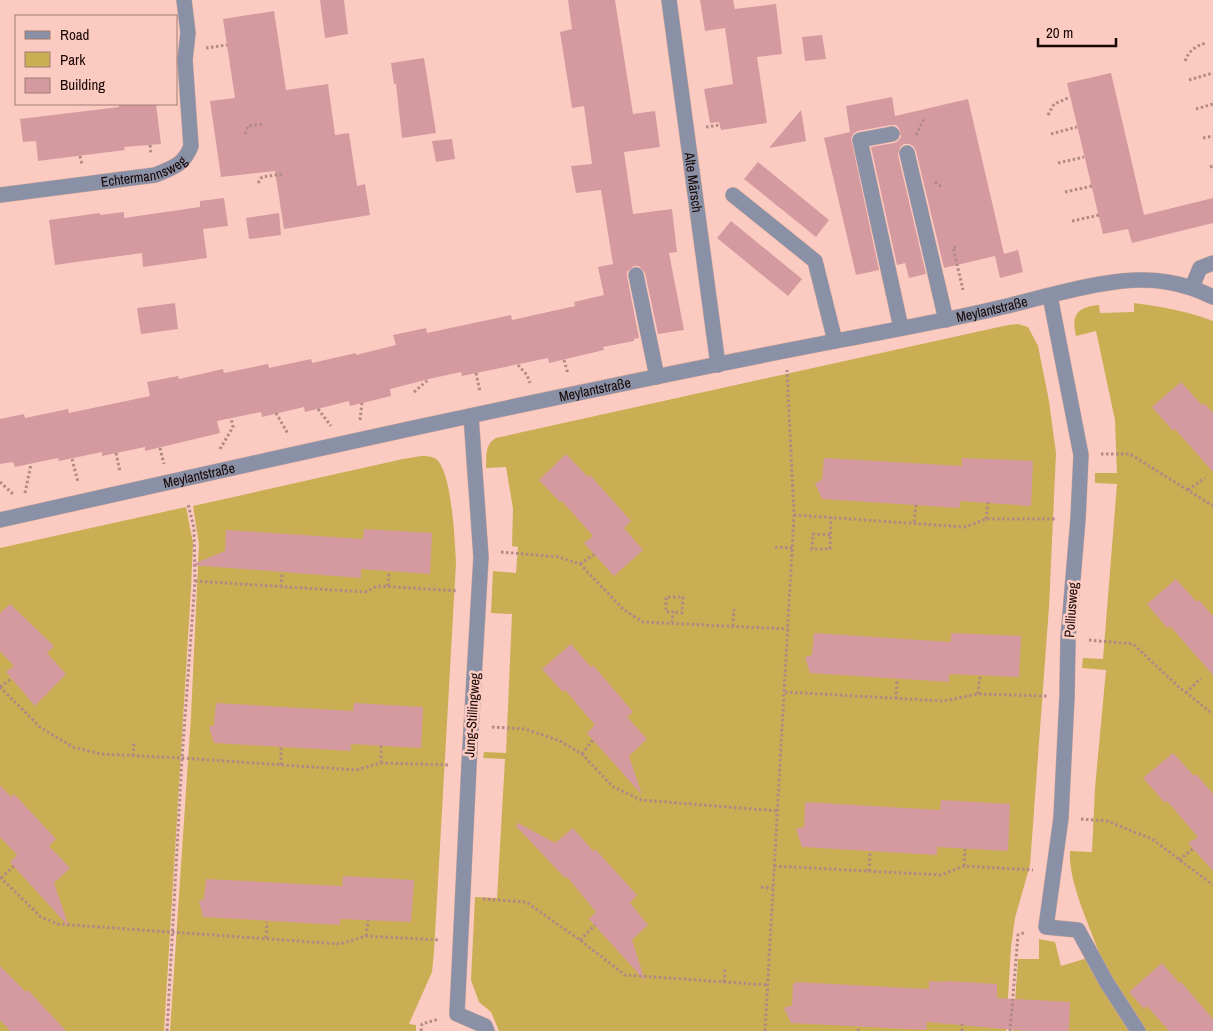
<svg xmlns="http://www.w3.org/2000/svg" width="1213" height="1031" font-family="'Archivo Narrow',sans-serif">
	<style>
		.green { fill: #caae53 }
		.building { fill: #d49aa0 }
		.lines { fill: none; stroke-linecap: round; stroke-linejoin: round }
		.minor-casing { stroke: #d2a89f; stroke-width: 16 }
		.path { stroke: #b18a83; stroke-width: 3; stroke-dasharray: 2.5 2.5; stroke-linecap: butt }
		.minor { stroke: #8a90a5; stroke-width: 15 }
		.labels { text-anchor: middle; stroke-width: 5; stroke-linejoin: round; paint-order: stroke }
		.street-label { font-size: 14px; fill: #180604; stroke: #fbcbc1 }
	</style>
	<rect width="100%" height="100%" fill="#fbcbc1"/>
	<!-- green -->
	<g class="green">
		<path d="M 1134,303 C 1162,307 1187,311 1213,321 L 1213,1031 L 1013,1031 L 1018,959 L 1039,959 L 1039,939 L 1055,942 L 1061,966 L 1084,959 L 1098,950 C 1088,922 1068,880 1070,851 L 1092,852 L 1095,788 L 1106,670 L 1082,668 L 1083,658 L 1103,659 L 1117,484 L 1095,483 L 1095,473 L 1117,473 L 1115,420 L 1096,331 L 1076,336 C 1071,315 1077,307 1099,305 L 1100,313 L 1134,312 Z"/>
		<path d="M 1018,324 L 1028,327 L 1038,346 L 1049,401 L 1056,453 L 1049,607 L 1030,865 L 1015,918 L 1011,947 L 1006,1031 L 499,1031 L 491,1012 L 479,1002 L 471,980 L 475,897 L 497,898 L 505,759 L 483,758 L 484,752 L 506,753 L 512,614 L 491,613 L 493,571 L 516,573 L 518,547 L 512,546 L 513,509 L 506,467 L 486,468 C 487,456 484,445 496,438 L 1008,325 Z"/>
		<path d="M 421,456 C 426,456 432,456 436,459 C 452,471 455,542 456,563 L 434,952 L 432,972 L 409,1024 L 416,1025 L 416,1031 L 170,1031 L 191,716 L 199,544 L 193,506 L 403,459 Z"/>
		<path d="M 186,507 L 193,543 L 191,589 L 164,1031 L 0,1031 L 0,548 Z"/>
	</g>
	<!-- building -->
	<g class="building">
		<path d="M 320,0 L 344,0 L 348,34 L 325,38 Z"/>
		<path d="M 568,0 L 615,0 L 633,114 L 655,111 L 660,147 L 624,152 L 633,214 L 672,209 L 677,252 L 669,253 L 684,330 L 658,334 L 645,273 L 639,266 L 634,266 L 627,272 L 627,276 L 639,338 L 634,339 L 634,341 L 603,347 L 604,350 L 549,363 L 548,358 L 462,376 L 461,372 L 429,379 L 390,389 L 391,396 L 350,406 L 349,401 L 305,412 L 304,407 L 262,417 L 261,412 L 217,421 L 220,433 L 145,451 L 145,447 L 102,456 L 102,452 L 59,461 L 58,458 L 15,467 L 13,462 L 0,464 L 0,419 L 24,414 L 25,418 L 68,409 L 69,413 L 150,396 L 147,382 L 178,376 L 179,379 L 223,369 L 224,373 L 268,364 L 269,368 L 311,359 L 312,363 L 356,353 L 356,355 L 396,345 L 393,335 L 426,328 L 427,333 L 511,315 L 512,320 L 575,306 L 574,302 L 604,295 L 598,267 L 613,264 L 601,190 L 576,193 L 571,166 L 592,164 L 584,106 L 572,108 L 560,32 L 572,29 Z"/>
		<path d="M 700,0 L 733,0 L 735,9 L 776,4 L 782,54 L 757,57 L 767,123 L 721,130 L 719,122 L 710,123 L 704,89 L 733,84 L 725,28 L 705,31 Z"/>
		<path d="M 274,11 L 286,90 L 328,84 L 335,135 L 349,133 L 357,186 L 365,184 L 370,215 L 284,229 L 275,171 L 221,177 L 210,101 L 235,98 L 223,19 Z"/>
		<path d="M 822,35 L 826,59 L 805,61 L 802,37 Z"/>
		<path d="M 424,58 L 436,133 L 402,138 L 396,84 L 394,84 L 391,63 Z"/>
		<path d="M 1111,73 L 1144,215 L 1213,198 L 1213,223 L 1132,243 L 1128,229 L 1103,234 L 1067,83 Z"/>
		<path d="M 892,97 L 895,116 L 968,99 L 1004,254 L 1018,250 L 1023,272 L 1000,278 L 995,256 L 999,255 L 944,268 L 916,151 L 913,146 L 909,144 L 904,144 L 900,147 L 898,155 L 926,274 L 909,278 L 905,263 L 897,265 L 871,147 L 894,143 L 898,141 L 901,137 L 899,128 L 896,125 L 891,125 L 858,131 L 854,133 L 851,138 L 879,270 L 856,275 L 824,138 L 850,132 L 846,106 Z"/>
		<path d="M 119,104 L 156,104 L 161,144 L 124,147 L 125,150 L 38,161 L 36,141 L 23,142 L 20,119 L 119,107 Z"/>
		<path d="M 801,110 L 806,141 L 769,148 Z"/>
		<path d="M 452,139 L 455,159 L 436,162 L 432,141 Z"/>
		<path d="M 758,162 L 829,220 L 816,237 L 744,179 Z"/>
		<path d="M 224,198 L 228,226 L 203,229 L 207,258 L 143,267 L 142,253 L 55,265 L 49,220 L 100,213 L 100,215 L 124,212 L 124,218 L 200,207 L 200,201 Z"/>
		<path d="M 279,213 L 281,235 L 249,239 L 246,218 Z"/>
		<path d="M 731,221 L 802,279 L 788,296 L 717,238 Z"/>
		<path d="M 175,303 L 178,329 L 141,334 L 137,308 Z"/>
		<path d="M 1181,382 L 1202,405 L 1204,403 L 1213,413 L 1213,472 L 1175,429 L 1173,431 L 1152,407 Z"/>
		<path d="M 566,454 L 588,477 L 590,475 L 631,521 L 624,528 L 643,550 L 614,576 L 584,543 L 593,536 L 562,501 L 560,502 L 539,480 Z"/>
		<path d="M 824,458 L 962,466 L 962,458 L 1033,461 L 1031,506 L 960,501 L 960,508 L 822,499 L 815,483 L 822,480 Z"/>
		<path d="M 364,529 L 432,533 L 430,574 L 361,569 L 361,578 L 191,565 L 225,551 L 226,530 L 363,539 Z"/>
		<path d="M 1176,579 L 1197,602 L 1199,600 L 1213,616 L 1213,675 L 1170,626 L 1168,629 L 1147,604 Z"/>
		<path d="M 10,604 L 54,646 L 47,653 L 66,674 L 35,706 L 6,672 L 14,666 L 0,651 L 0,613 Z"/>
		<path d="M 814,633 L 951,642 L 951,633 L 1021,636 L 1019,677 L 949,674 L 949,682 L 810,673 L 805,657 L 812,655 Z"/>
		<path d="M 571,644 L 591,667 L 593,665 L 633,712 L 627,717 L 647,739 L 629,756 L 642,795 L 587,733 L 595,725 L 565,690 L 563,692 L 542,669 Z"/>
		<path d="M 216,703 L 353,711 L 354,703 L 423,707 L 421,748 L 351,744 L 351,751 L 214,743 L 209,727 L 214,725 Z"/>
		<path d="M 1173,753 L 1194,776 L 1196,774 L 1213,794 L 1213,871 L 1188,843 L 1198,837 L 1167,801 L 1165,803 L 1143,778 Z"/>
		<path d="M 0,785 L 11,797 L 14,794 L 56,839 L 49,846 L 70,868 L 54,883 L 69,927 L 10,862 L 17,855 L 0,837 Z"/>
		<path d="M 941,800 L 1010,804 L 1008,851 L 937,847 L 937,855 L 802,847 L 796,829 L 804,827 L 805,802 L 940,810 Z"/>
		<path d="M 518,823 L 555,843 L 573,828 L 593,851 L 595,849 L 637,895 L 630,903 L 648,925 L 632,940 L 645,981 L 589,919 L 596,912 L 567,877 L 565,878 L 516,826 Z"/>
		<path d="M 343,876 L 414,880 L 411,922 L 340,919 L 340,925 L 203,917 L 199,901 L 204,899 L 206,879 L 342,886 Z"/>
		<path d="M 1162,963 L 1179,983 L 1181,982 L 1213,1019 L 1213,1031 L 1169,1031 L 1147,1006 L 1144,1009 L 1129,992 Z"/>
		<path d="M 0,966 L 26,992 L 28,990 L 66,1031 L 10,1031 L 0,1020 Z"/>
		<path d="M 929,981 L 946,982 L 946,981 L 997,984 L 997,998 L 1070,1002 L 1069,1031 L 1027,1031 L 927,1022 L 926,1030 L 791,1023 L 784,1008 L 792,1005 L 793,984 L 795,984 L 795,982 L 929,989 Z"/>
	</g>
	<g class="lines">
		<!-- minor casing -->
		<g class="minor-casing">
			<g id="minor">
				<path id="s1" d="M 669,0 L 718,365"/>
				<path d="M 892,134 L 860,140 L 901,328"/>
				<path d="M 907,153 L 946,320"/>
				<path id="s2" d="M 0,195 L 155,175 C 172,168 184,165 191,146 L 185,60 L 188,33 L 184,0"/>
				<path d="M 733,195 L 815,261 L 835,341"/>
				<path d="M 636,275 L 657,377"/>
				<path d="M 1192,287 L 1200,268 L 1213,263"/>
				<path d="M 1050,296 L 1081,455 L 1078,519 L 1068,638 L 1067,696 L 1061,818 L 1046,927 L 1078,930 L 1107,983 L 1138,1031"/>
				<path d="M 471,416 L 481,557 L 469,765 L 457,1014 L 485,1026 L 487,1031"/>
				<path id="s3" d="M 0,520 C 280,457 560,394 841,340 C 892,330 944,321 994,309 C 1034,300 1082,285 1122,281 C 1155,278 1183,282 1213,297"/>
			</g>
		</g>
		<!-- path -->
		<g class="path">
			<path d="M 206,48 L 227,45"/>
			<path d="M 1185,61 C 1189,51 1195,46 1206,43"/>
			<path d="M 1189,80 L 1213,73"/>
			<path d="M 1196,109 L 1213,104"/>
			<path d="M 1048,115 L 1054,104 L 1070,97"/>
			<path d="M 706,127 L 720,125"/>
			<path d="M 245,134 L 248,126 L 262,124"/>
			<path d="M 1051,134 L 1077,127"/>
			<path d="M 916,135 L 925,117"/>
			<path d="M 1203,138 L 1213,136"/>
			<path d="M 150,145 L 151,154"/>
			<path d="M 80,156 L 82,165"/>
			<path d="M 1058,163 L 1084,157"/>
			<path d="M 1210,167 L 1213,166"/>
			<path d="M 935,182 L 942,187"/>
			<path d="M 258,183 L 262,177 L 283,174"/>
			<path d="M 1065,192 L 1092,186"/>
			<path d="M 1072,221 L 1099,215"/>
			<path d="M 956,247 L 953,247 L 963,290"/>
			<path d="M 564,360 L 568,374"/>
			<path d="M 518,365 L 527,375 L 530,383"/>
			<path d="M 476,373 L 480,392"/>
			<path d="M 414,392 L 429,379"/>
			<path d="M 318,409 L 331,426"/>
			<path d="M 276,413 L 288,434"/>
			<path d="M 360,420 L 362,403"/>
			<path d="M 160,448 L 164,464"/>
			<path d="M 220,449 L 233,427 L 231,418"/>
			<path d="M 116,453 L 120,472"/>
			<path d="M 1101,454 L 1130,454 L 1213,506"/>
			<path d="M 72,459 L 78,482"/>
			<path d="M 0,482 L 14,495"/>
			<path d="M 1188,490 L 1205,478"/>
			<path d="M 25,493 L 31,464"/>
			<path d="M 794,515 L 965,527 L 986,519 L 1057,519"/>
			<path d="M 986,519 L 988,502"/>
			<path d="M 914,522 L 916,504"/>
			<path d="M 830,535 L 813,534 L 812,549 L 830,549 L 831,517"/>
			<path d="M 775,547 L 792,548"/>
			<path d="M 501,552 L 558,557 L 580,564 L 623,609 L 643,622 L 788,629"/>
			<path d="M 580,564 L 595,554"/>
			<path d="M 195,581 L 365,592 L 378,586 L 458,591"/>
			<path d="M 388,586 L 389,572"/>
			<path d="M 281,587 L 282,573"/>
			<path d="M 672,623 L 673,612 L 666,612 L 666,597 L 683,597 L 682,613 L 673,612"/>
			<path d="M 733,626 L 734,609"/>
			<path d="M 1089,640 L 1133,644 L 1180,688 L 1213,714"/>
			<path d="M 0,687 L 41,728 L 73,747 L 101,754 L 182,758 L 356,770 L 381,763 L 448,765"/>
			<path d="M 0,687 L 12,678"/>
			<path d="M 785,692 L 944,701 L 978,694 L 1048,696"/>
			<path d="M 1186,693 L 1201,678"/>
			<path d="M 978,694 L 980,675"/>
			<path d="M 896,699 L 897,679"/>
			<path d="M 492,727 L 525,729 L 560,741 L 582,754 L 612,786 L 641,800 L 778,811"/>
			<path d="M 582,754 L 593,740"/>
			<path d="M 133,756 L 134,742"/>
			<path d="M 381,763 L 381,745"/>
			<path d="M 281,765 L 281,747"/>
			<path d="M 1081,819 L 1107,821 L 1152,839 L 1213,885"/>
			<path d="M 1179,860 L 1193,849"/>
			<path d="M 774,866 L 941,875 L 964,866 L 1033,870"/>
			<path d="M 964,866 L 965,849"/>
			<path d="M 869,871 L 870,851"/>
			<path d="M 0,877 L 41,917 L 58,924 L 340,944 L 366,936 L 439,940"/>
			<path d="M 1,878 L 14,866"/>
			<path d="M 761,887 L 772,888"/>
			<path d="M 483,899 L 526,902 L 580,940 L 625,975 L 768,985"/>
			<path d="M 366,936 L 368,920"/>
			<path d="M 266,938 L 267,922"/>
			<path d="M 580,940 L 595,925"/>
			<path d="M 724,982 L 725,969"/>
			<path d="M 167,1031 L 182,758 L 195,581 L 194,528 L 188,504"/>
			<path d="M 421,1031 L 422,1024 L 439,1019"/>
			<path d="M 765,1031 L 794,515 L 787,370"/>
			<path d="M 858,1031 L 859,1027"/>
			<path d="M 962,1031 L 962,1024"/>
			<path d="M 1010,1031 L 1018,935 L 1026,932"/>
		</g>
		<!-- minor -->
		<use href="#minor" class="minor"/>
	</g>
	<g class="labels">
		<!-- street labels -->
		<g class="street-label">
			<text dy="5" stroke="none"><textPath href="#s2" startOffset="146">Echtermannsweg</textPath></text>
			<text dy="5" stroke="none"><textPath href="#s1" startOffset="184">Alte Märsch</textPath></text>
			<text dy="5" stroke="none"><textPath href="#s3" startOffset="1014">Meylantstraße</textPath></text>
			<text dy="5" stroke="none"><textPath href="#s3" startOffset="609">Meylantstraße</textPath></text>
			<text dy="5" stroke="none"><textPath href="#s3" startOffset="204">Meylantstraße</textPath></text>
			<text transform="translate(1071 610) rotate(-86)" y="5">Polliusweg</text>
			<text transform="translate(472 715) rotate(-86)" y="5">Jung-Stillingweg</text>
		</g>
	</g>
	<!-- legend -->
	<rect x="15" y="15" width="162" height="90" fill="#fbcbc1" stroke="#a07c75"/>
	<rect x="25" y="31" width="25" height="8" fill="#8a90a5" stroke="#a07c75"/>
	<text x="60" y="40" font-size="15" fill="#180604">Road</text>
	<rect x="25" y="52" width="25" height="15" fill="#caae53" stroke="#a07c75"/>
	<text x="60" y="65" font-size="15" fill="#180604">Park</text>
	<rect x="25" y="78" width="25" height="15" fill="#d49aa0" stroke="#a07c75"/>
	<text x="60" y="90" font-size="15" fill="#180604">Building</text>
	<!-- scale -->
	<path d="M1038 38v8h78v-8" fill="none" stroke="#180604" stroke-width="2.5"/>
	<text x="1046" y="38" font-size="15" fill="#180604" stroke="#fbcbc1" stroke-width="4" paint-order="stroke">20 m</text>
</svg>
